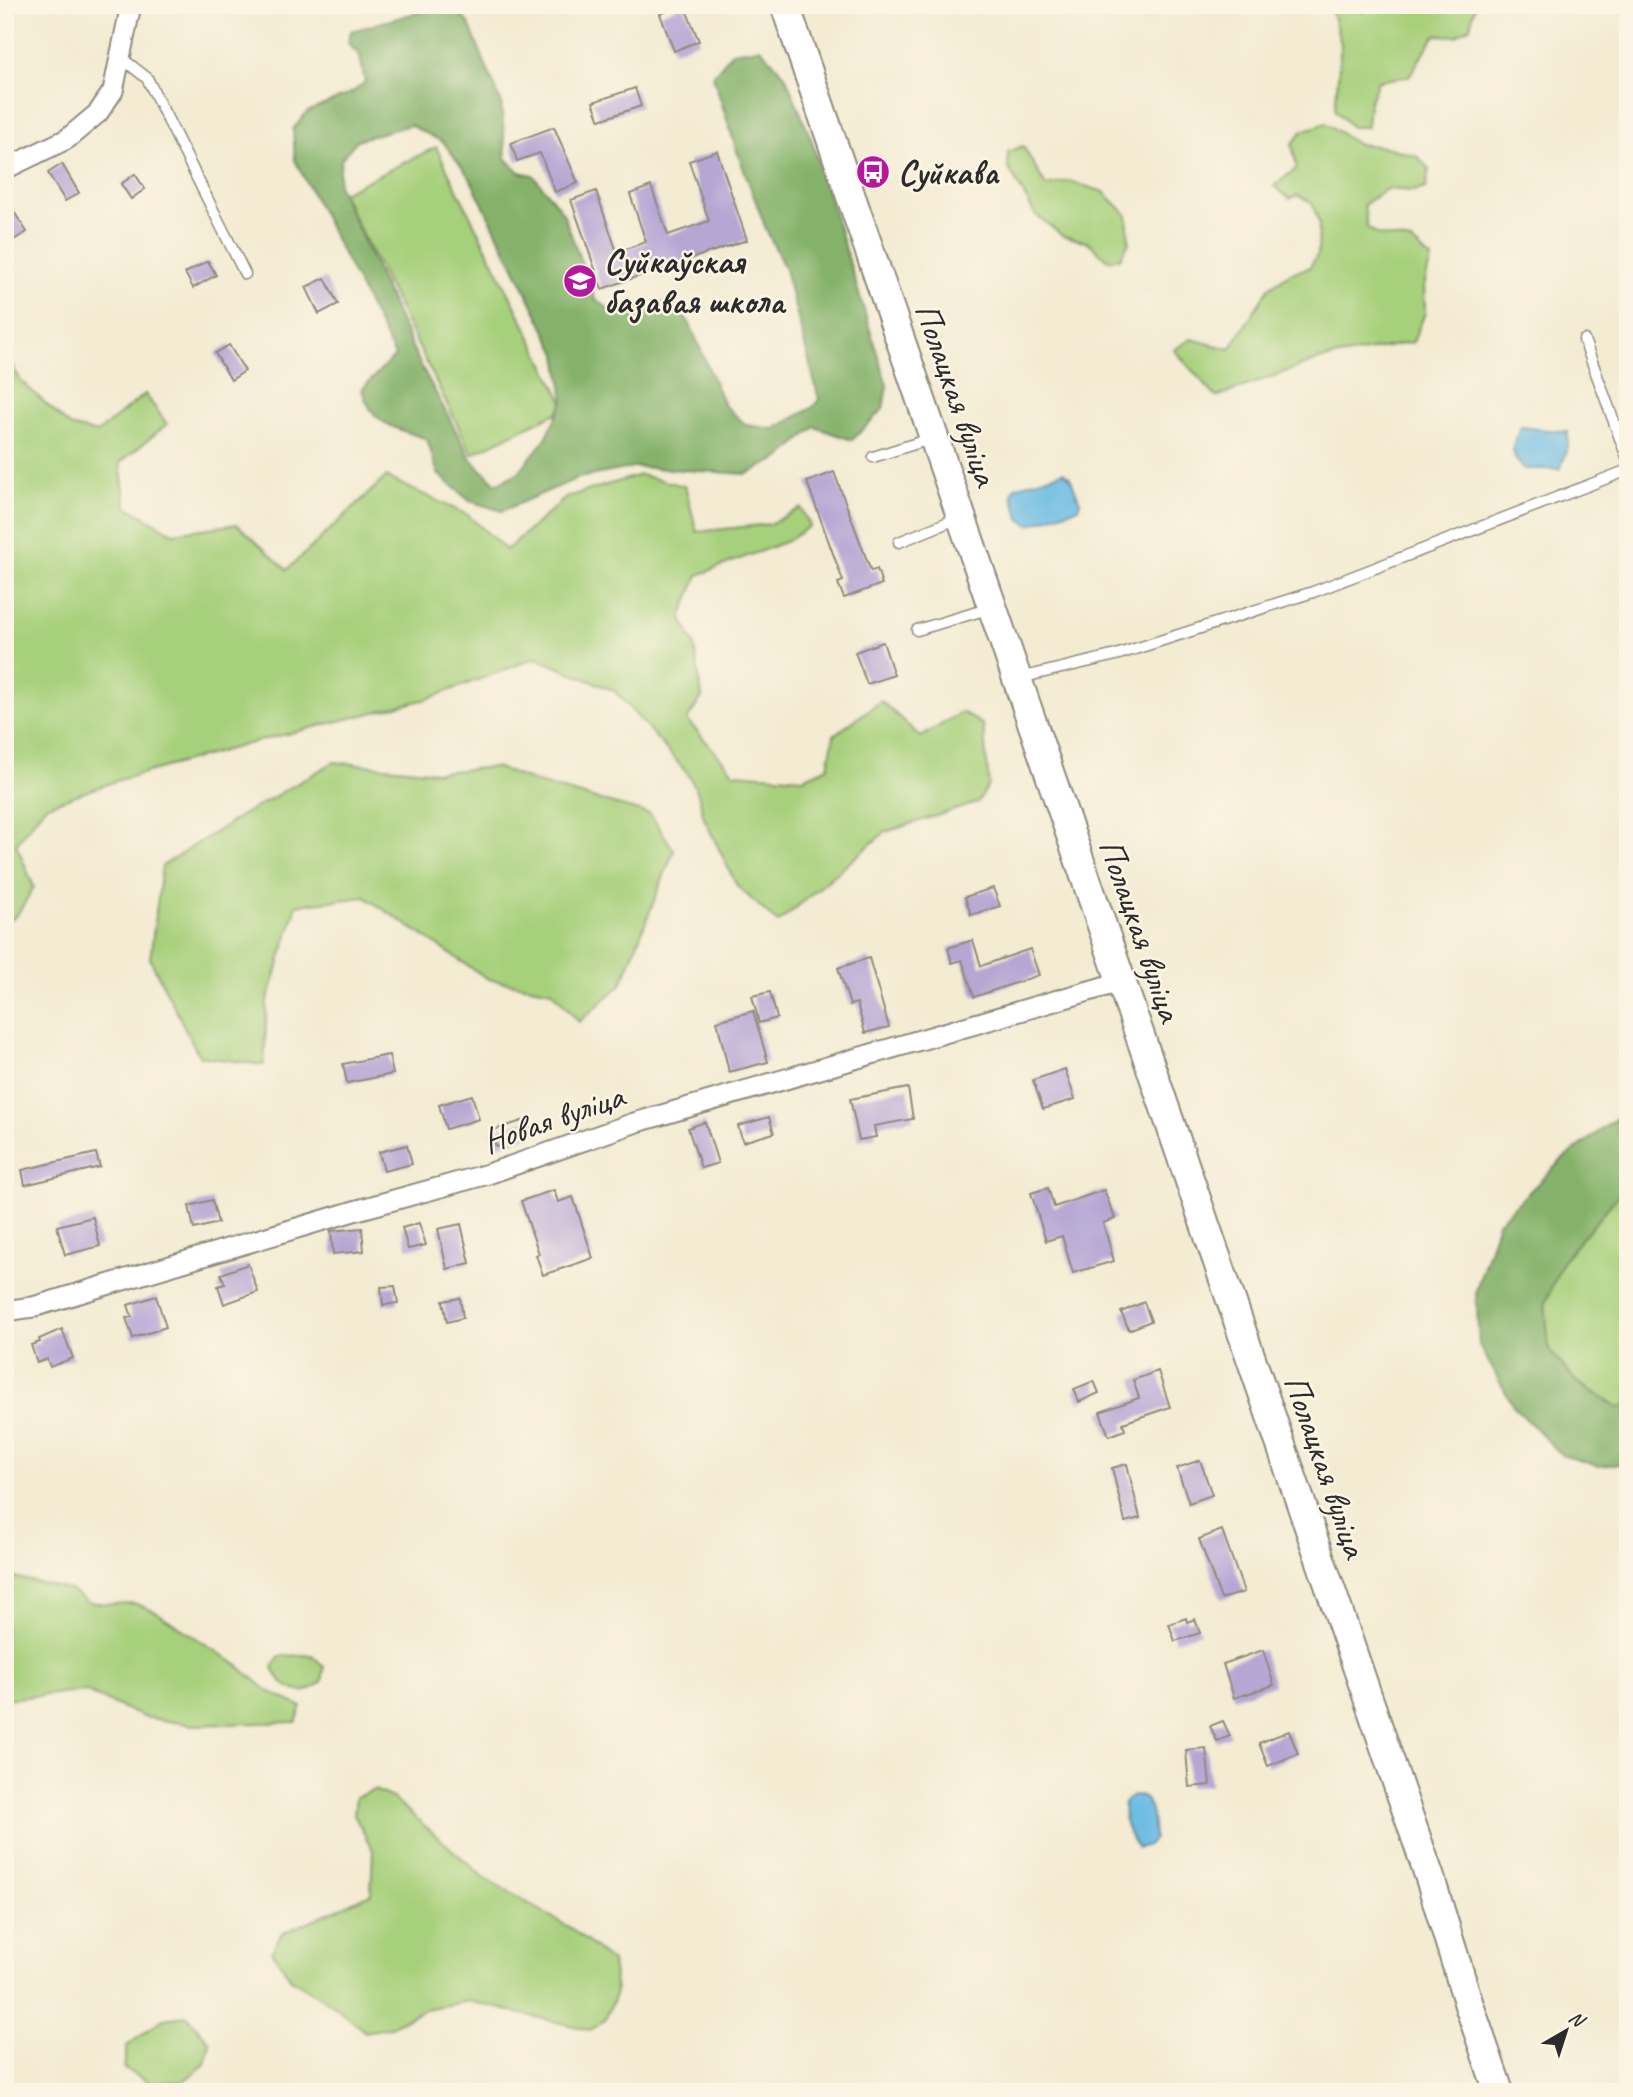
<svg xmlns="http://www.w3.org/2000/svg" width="1633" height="2097" font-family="Caveat,sans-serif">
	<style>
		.green { fill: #a7d07b; stroke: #697e53; stroke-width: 2 }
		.forest { fill: #85b26b; stroke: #586e4b; stroke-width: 2; fill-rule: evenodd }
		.water { fill: #67bae3; stroke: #497287; stroke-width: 2 }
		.building { fill: #b5a6d4 }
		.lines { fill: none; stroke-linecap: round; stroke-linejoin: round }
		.service-casing { stroke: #8f8b7e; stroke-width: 13 }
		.minor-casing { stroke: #8f8b7e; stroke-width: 23 }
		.secondary-casing { stroke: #8f8b7e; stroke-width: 32 }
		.service { stroke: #fff; stroke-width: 10 }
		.minor { stroke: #fff; stroke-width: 19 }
		.secondary { stroke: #fff; stroke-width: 28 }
		.labels { text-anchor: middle; stroke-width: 5; stroke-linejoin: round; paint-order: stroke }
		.poi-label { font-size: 35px; font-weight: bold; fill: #2b2b2b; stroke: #fcf5e5; text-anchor: start }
		.street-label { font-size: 35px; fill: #2b2b2b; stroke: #fcf5e5 }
	</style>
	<rect width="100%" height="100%" fill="#fcf5e5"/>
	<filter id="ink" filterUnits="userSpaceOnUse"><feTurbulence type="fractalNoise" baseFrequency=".0143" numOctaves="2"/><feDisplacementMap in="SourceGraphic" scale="14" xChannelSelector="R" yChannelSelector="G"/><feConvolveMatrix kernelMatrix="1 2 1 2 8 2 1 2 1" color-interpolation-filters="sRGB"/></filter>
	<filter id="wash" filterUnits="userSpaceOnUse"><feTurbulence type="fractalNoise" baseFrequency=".00686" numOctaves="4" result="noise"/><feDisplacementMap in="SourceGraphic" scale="28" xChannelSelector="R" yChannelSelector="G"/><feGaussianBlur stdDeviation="1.57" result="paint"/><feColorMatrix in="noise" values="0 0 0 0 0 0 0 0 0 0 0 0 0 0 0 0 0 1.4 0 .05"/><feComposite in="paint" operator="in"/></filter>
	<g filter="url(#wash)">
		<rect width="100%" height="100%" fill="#f3ebd2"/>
		<!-- green -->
		<g class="green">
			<path d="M 1330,5 L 1360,5 L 1362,12 L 1369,5 L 1473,5 L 1475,7 L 1470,27 L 1456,36 L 1435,35 L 1409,76 L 1378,81 L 1369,103 L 1367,127 L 1352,127 L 1335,110 L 1341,44 Z"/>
			<path d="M 1326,123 L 1357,144 L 1386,147 L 1417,156 L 1429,169 L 1426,188 L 1415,191 L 1386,189 L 1364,205 L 1367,227 L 1378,235 L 1411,241 L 1431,259 L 1424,286 L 1425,313 L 1413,342 L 1318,360 L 1216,397 L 1174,350 L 1191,339 L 1230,349 L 1269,288 L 1291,273 L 1309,268 L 1318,254 L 1319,223 L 1312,203 L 1297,195 L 1290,199 L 1274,186 L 1297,168 L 1292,145 L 1302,131 Z"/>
			<path d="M 1023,146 L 1046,186 L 1069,181 L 1104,192 L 1127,215 L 1129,242 L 1120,258 L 1108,260 L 1088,242 L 1063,236 L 1035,214 L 1008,167 L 1008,152 Z"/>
			<path d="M 436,147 L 566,408 L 472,454 L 342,193 Z"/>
			<path d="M 5,353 L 21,381 L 70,426 L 97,433 L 145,394 L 167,424 L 120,463 L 126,506 L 173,533 L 237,524 L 287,570 L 386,477 L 468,515 L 506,550 L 567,497 L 640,475 L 685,486 L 697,532 L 770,524 L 801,508 L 810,526 L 787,541 L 698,575 L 681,617 L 694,644 L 702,697 L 687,720 L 734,773 L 804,778 L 828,767 L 834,735 L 881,701 L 921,737 L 962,712 L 983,725 L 989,785 L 977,803 L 885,832 L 778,923 L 737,886 L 704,818 L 698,793 L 688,774 L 615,691 L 536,658 L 427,699 L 255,742 L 119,780 L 45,806 L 16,844 L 34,887 L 17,915 L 5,922 Z"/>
			<path d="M 334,762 L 438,772 L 495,767 L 541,784 L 650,814 L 674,850 L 621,985 L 579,1022 L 552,991 L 488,979 L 365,897 L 297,905 L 267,1002 L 264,1065 L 199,1056 L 150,959 L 162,866 L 239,817 Z"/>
			<path d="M 1628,1184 L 1628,1404 L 1619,1408 L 1576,1381 L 1549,1350 L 1545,1303 L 1563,1260 Z"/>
			<path d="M 5,1575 L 70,1590 L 88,1602 L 112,1604 L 134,1603 L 156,1612 L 236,1664 L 268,1691 L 302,1707 L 296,1722 L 193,1725 L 143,1717 L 85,1691 L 5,1699 Z"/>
			<path d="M 312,1655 L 324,1667 L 322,1682 C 318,1685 311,1690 306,1691 C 290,1693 278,1680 273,1668 L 279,1656 Z"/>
			<path d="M 374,1790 L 393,1798 L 485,1878 L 572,1929 L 612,1962 L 616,1992 L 605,2020 L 590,2030 L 468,2001 L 425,2009 L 391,2027 L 365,2032 L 335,2006 L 291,1979 L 272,1952 L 281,1934 L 371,1894 L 373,1850 L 354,1815 L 356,1797 Z"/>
			<path d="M 187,2016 L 210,2042 L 205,2064 L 184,2081 L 151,2083 L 124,2069 L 127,2046 L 163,2019 Z"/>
		</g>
		<!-- forest -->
		<g class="forest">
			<path d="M 444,5 L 452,5 L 469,24 L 501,102 L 506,158 L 519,172 L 533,175 L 563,213 L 595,299 L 613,312 L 669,302 L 689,322 L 724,405 L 746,425 L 774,429 L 813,407 L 819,399 L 785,269 L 766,229 L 737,151 L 713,76 L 732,52 L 760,48 L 785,75 L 812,141 L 887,385 L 883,409 L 852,440 L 815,427 L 780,458 L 747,474 L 636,467 L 578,478 L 502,511 L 470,501 L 438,474 L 427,439 C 395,428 371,425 362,389 L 395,356 L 295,160 L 293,129 L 307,112 L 353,92 L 365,82 L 360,56 L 348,43 L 351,31 ZM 410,125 L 443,142 L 470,178 L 557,354 L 564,400 L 546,438 L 518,473 L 496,484 L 471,459 L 418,360 L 338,185 L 341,159 L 357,140 Z"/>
			<path d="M 1628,1109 L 1628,1184 L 1563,1260 L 1545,1303 L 1549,1350 L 1576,1382 L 1619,1408 L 1628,1404 L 1628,1463 L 1599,1466 L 1562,1455 L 1514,1407 L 1479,1345 L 1476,1291 L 1498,1222 L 1562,1160 Z"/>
		</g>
		<!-- water -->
		<g class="water">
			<path d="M 1520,427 L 1568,432 L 1567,451 L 1560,469 L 1524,469 L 1517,461 L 1512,450 Z"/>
			<path d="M 1063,472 L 1070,477 L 1080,502 L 1078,508 L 1030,525 L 1020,519 L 1012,495 L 1015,487 Z"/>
			<path d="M 1133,1795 C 1155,1795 1152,1823 1154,1838 L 1148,1845 L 1138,1848 C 1129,1838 1121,1815 1124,1802 Z"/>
		</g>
		<g id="blocks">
			<!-- building -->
			<g class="building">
				<path d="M 682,5 L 684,5 L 699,41 L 674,51 L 660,14 Z"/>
				<path d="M 635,88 L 641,106 L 600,120 L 593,102 Z"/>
				<path d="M 554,127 L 578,183 L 555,192 L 540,153 L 517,161 L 511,143 Z"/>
				<path d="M 717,151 L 747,240 L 687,260 L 688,266 L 664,274 L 662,268 L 602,289 L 571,200 L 596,191 L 617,252 L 646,242 L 630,194 L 651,186 L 668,235 L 709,221 L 689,161 Z"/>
				<path d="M 62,164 L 79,193 L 65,201 L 48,173 Z"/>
				<path d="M 135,174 L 145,189 L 131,199 L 121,184 Z"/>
				<path d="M 5,198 L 27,232 L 5,245 Z"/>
				<path d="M 208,261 L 216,275 L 193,288 L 185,273 Z"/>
				<path d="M 325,278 L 338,304 L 319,314 L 306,287 Z"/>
				<path d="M 229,345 L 245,371 L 231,380 L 215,353 Z"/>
				<path d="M 834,472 L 871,571 L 877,569 L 882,584 L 844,598 L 838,583 L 843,581 L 807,482 Z"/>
				<path d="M 883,642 L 894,675 L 867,684 L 855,652 Z"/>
				<path d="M 993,888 L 1000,906 L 971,915 L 965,897 Z"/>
				<path d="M 973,940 L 981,966 L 1030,949 L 1039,975 L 974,997 L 962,960 L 952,963 L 948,948 Z"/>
				<path d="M 869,958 L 889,1027 L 865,1033 L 857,1003 L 850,1005 L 838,968 Z"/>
				<path d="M 770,992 L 777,1018 L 759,1023 L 752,996 Z"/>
				<path d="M 753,1011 L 768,1062 L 729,1072 L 717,1021 Z"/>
				<path d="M 389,1055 L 393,1074 L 347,1083 L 343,1064 Z"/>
				<path d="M 1065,1069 L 1075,1099 L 1043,1109 L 1033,1080 Z"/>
				<path d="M 908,1088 L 913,1119 L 874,1126 L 876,1137 L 859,1140 L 850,1099 Z"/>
				<path d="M 472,1095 L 479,1119 L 446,1129 L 439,1105 Z"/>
				<path d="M 769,1117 L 774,1133 L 743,1142 L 738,1126 Z"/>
				<path d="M 528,1119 L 533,1134 L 496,1147 L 491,1131 Z"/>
				<path d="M 705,1122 L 718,1163 L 701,1168 L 688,1128 Z"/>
				<path d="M 407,1145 L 412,1164 L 384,1171 L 379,1152 Z"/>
				<path d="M 96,1153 L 100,1167 L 25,1185 L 22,1170 Z"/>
				<path d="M 1048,1188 L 1054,1207 L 1104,1190 L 1115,1219 L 1103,1223 L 1114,1261 L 1073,1273 L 1062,1236 L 1046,1241 L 1031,1193 Z"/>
				<path d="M 554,1190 L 558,1202 L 573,1197 L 593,1258 L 543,1275 L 536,1255 L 539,1254 L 521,1201 Z"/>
				<path d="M 212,1200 L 218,1223 L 194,1229 L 189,1206 Z"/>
				<path d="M 93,1217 L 100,1246 L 65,1255 L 57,1226 Z"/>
				<path d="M 419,1223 L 426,1245 L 408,1249 L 402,1228 Z"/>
				<path d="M 461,1224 L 470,1263 L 447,1269 L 438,1229 Z"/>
				<path d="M 362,1228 L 364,1251 L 333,1254 L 331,1231 Z"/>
				<path d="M 248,1264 L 258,1292 L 224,1304 L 218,1286 L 225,1284 L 221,1274 Z"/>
				<path d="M 395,1286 L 398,1303 L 383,1305 L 381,1287 Z"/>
				<path d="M 156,1296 L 166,1327 L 133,1338 L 126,1318 L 132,1317 L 128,1305 Z"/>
				<path d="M 460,1298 L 463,1318 L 447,1322 L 443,1301 Z"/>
				<path d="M 1144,1302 L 1151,1321 L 1129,1330 L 1121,1312 Z"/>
				<path d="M 62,1329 L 73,1358 L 50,1367 L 47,1359 L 37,1363 L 31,1345 L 40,1342 L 39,1339 Z"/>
				<path d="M 1158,1371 L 1170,1407 L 1123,1423 L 1125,1430 L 1109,1436 L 1100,1412 L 1139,1398 L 1133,1380 Z"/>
				<path d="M 1094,1381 L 1099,1393 L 1079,1402 L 1074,1389 Z"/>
				<path d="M 1200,1460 L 1212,1495 L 1189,1503 L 1177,1468 Z"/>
				<path d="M 1127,1464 L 1140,1518 L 1125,1522 L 1112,1468 Z"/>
				<path d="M 1222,1530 L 1244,1592 L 1221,1599 L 1199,1539 Z"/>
				<path d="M 1186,1618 L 1187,1622 L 1195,1619 L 1200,1633 L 1175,1641 L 1169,1624 Z"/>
				<path d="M 1263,1650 L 1274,1685 L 1234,1698 L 1223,1664 Z"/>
				<path d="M 1223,1721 L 1230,1736 L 1217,1741 L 1210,1726 Z"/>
				<path d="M 1289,1731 L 1298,1754 L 1268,1766 L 1259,1743 Z"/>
				<path d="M 1206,1748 L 1210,1785 L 1189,1787 L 1186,1750 Z"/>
			</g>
		</g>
	</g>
	<g filter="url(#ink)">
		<use href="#blocks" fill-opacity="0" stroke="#8f8b7e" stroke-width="2"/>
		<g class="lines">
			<!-- service casing -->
			<g class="service-casing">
				<g id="service">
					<path d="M 120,57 L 147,78 L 245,274"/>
					<path d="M 1584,340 L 1628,460"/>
					<path d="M 873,457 L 933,438"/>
					<path d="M 899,542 L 961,517"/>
					<path d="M 917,630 L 991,608"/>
					<path d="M 1020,678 L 1116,655 L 1313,592 L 1628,470"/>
				</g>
			</g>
			<!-- minor casing -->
			<g class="minor-casing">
				<g id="minor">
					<path d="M 5,169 L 67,139 L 98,113 L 113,91 L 131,5"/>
					<path d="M 5,1311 L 33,1307 L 354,1211 L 488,1174 L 634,1123 L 1120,982"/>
				</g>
			</g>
			<!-- secondary casing -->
			<g class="secondary-casing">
				<path id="secondary" d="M 785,5 L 1430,1878 L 1469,2005 L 1499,2092"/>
			</g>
			<!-- service -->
			<use href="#service" class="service"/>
			<!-- minor -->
			<use href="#minor" class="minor"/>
			<!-- secondary -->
			<use href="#secondary" class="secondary"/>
		</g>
	</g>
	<!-- icons -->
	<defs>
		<g id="bus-disc" transform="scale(1.75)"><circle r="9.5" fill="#b5179e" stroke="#fcf5e5"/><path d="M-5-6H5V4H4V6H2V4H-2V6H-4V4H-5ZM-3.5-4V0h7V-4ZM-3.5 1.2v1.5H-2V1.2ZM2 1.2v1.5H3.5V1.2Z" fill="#fff"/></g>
		<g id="school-disc" transform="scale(1.75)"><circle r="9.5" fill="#b5179e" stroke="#fcf5e5"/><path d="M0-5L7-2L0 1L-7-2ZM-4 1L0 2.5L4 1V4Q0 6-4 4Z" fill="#fff"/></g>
	</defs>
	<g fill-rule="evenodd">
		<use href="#bus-disc" x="873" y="172"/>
		<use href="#school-disc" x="580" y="281"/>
	</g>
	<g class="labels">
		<!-- poi labels -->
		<g class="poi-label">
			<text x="898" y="184">Суйкава</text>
			<text x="604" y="273">Суйкаўская<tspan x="604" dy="40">базавая школа</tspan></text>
		</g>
		<!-- street labels -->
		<g class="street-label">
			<text transform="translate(957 394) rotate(71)" y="12">Полацкая вуліца</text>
			<text transform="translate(1141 930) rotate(71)" y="12">Полацкая вуліца</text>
			<text transform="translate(553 1118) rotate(-19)" y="12">Новая вуліца</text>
			<text transform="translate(1326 1466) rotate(71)" y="12">Полацкая вуліца</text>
		</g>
	</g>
	<!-- margin -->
	<rect width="1633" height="2097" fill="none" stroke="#fcf5e5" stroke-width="28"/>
	<!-- north arrow -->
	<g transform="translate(1566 2031) rotate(39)" stroke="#fcf5e5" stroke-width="5" paint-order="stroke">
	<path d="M0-5L12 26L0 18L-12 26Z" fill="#2b2b2b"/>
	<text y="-10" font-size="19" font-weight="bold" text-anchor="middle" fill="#2b2b2b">N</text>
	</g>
</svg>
